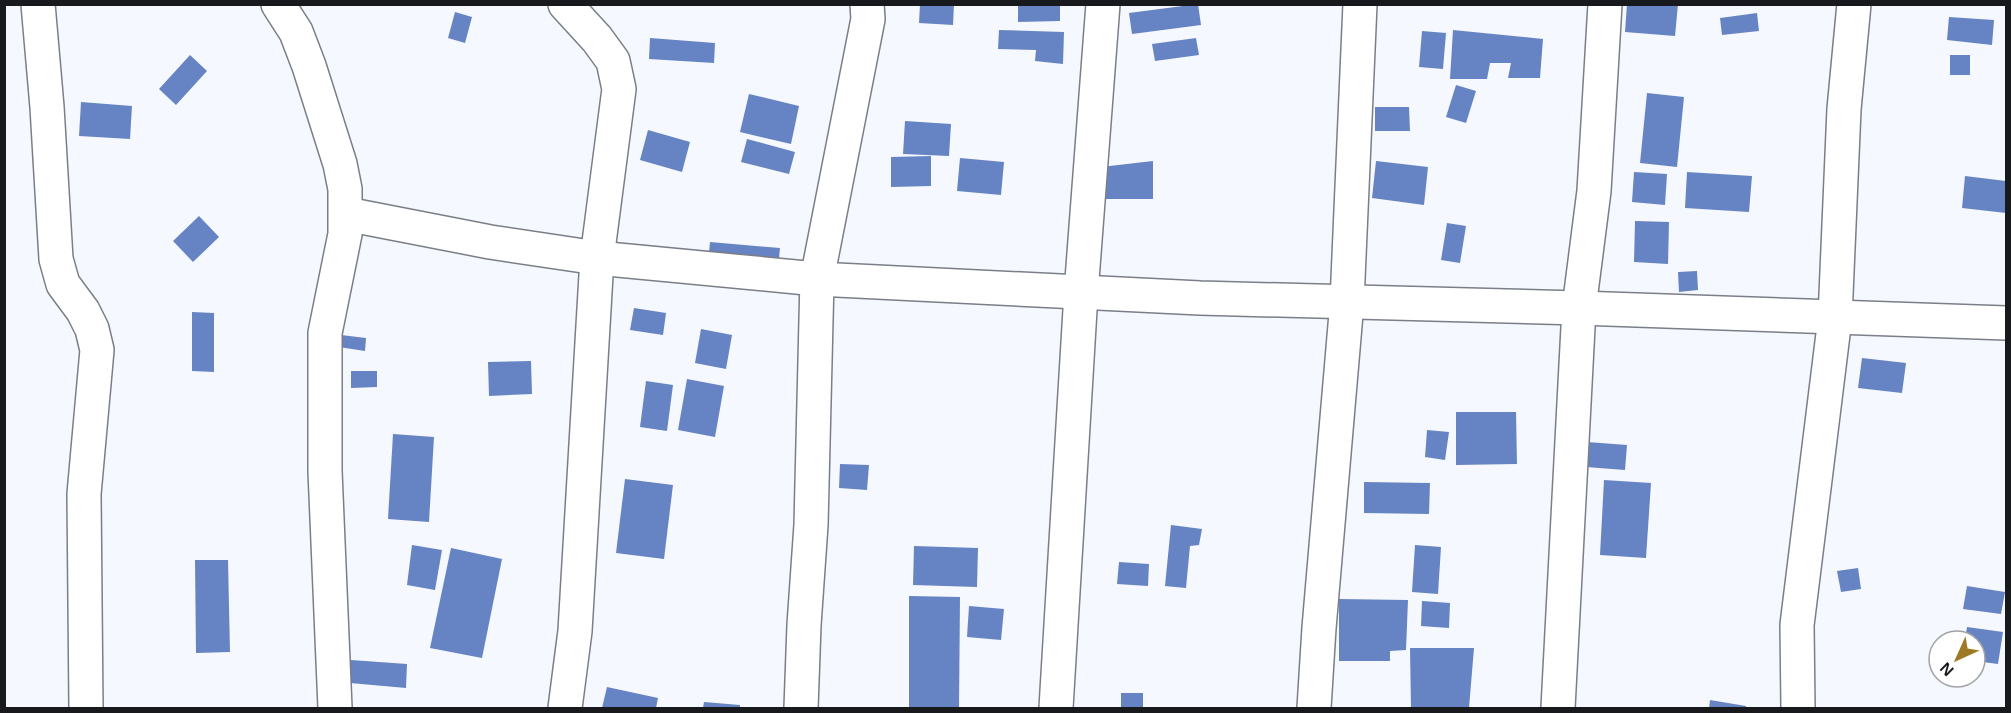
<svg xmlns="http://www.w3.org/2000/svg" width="2011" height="713" font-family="Arial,sans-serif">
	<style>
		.building { fill: #6684c3 }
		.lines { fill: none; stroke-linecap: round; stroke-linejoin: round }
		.minor-casing { stroke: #7a7e87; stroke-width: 36 }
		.minor { stroke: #fff; stroke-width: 33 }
	</style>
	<rect width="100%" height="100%" fill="#f5f8fe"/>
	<!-- building -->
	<g class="building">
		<path d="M 920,4 L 954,4 L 953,25 L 919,23 Z"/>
		<path d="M 1198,4 L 1201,25 L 1132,34 L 1129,13 Z"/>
		<path d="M 1627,4 L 1678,4 L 1675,36 L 1625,32 Z"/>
		<path d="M 1018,5 L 1060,5 L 1060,21 L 1018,22 Z"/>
		<path d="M 455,12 L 472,17 L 465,43 L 448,38 Z"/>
		<path d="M 1757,13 L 1759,31 L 1722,35 L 1720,18 Z"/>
		<path d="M 1949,17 L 1994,20 L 1992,45 L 1947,40 Z"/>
		<path d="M 999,30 L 1064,32 L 1063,64 L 1035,61 L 1036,50 L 998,49 Z"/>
		<path d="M 1453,30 L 1543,39 L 1540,78 L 1508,78 L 1511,63 L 1490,63 L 1487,79 L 1450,79 Z"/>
		<path d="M 1422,31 L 1446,33 L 1443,69 L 1419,67 Z"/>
		<path d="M 650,38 L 715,43 L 714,63 L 649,59 Z"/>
		<path d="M 1196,38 L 1199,55 L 1155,61 L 1152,44 Z"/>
		<path d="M 190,55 L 207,71 L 176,105 L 159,89 Z"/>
		<rect x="1950" y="55" width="20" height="20"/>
		<path d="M 1456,85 L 1476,91 L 1466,123 L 1446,117 Z"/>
		<path d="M 1647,93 L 1684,97 L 1677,167 L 1640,163 Z"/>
		<path d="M 749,94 L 799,106 L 791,144 L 740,132 Z"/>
		<path d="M 81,102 L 132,106 L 130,139 L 79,136 Z"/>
		<path d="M 1375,107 L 1409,107 L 1410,131 L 1375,131 Z"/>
		<path d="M 905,121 L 951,124 L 949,156 L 903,154 Z"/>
		<path d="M 648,130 L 690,142 L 682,172 L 640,160 Z"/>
		<path d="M 747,139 L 795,152 L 789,174 L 741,162 Z"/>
		<path d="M 931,156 L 931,186 L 891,187 L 891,157 Z"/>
		<path d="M 960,158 L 1004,162 L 1001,195 L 957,191 Z"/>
		<path d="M 1153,161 L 1153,199 L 1105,199 L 1101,167 Z"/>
		<path d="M 1376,161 L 1428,167 L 1424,205 L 1372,198 Z"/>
		<path d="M 1634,172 L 1667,174 L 1665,205 L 1632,202 Z"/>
		<path d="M 1687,172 L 1752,176 L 1749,212 L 1685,208 Z"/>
		<path d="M 1965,176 L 2006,181 L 2006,213 L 1962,208 Z"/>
		<path d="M 199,216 L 219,237 L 193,262 L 173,241 Z"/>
		<path d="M 1635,221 L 1669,222 L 1668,264 L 1634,262 Z"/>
		<path d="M 1447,223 L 1466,226 L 1460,263 L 1441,260 Z"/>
		<path d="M 710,242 L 780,248 L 778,269 L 708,263 Z"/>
		<path d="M 1697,271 L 1698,290 L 1679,292 L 1678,272 Z"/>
		<path d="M 634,308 L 666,313 L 663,335 L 630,330 Z"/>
		<path d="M 192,312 L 214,313 L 214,372 L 192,371 Z"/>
		<path d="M 701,329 L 732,335 L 726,369 L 695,363 Z"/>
		<path d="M 341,335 L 366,338 L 365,351 L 339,347 Z"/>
		<path d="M 1862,358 L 1906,363 L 1902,393 L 1858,388 Z"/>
		<path d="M 531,361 L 532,394 L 489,396 L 488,362 Z"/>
		<path d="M 351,371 L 377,371 L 377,387 L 351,388 Z"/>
		<path d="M 687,379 L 724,386 L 715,437 L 678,430 Z"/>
		<path d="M 646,381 L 673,385 L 667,431 L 640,427 Z"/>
		<path d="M 1456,412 L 1516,412 L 1517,464 L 1456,465 Z"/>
		<path d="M 1427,430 L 1449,432 L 1445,460 L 1425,457 Z"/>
		<path d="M 393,434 L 434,437 L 429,522 L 388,519 Z"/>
		<path d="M 1587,442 L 1627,445 L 1625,470 L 1586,467 Z"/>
		<path d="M 840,464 L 869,465 L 867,490 L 839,488 Z"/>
		<path d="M 625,479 L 673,485 L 664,559 L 616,553 Z"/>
		<path d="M 1604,480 L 1651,483 L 1646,558 L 1600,555 Z"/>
		<path d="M 1364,482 L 1430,483 L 1429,514 L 1364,513 Z"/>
		<path d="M 1171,525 L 1202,529 L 1199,545 L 1190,546 L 1186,588 L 1165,586 Z"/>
		<path d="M 412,545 L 442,550 L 435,590 L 407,585 Z"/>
		<path d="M 1415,545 L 1441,547 L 1438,594 L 1412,592 Z"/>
		<path d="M 914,546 L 978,548 L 977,587 L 913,585 Z"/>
		<path d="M 451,548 L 502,559 L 482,658 L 430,648 Z"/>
		<path d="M 195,560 L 228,560 L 230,652 L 196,653 Z"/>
		<path d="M 1119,562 L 1149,564 L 1148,586 L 1117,584 Z"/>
		<path d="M 1858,568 L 1861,589 L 1841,592 L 1837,571 Z"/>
		<path d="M 1967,586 L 2005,592 L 2001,614 L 1963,609 Z"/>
		<path d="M 909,596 L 960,597 L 959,708 L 909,708 Z"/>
		<path d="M 1339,599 L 1408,600 L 1406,650 L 1390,651 L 1390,661 L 1339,661 Z"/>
		<path d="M 1422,601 L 1450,603 L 1449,628 L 1421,626 Z"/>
		<path d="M 969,606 L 1004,609 L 1001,640 L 967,637 Z"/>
		<path d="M 1967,627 L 2003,632 L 1998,664 L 1975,661 L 1975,641 L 1965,641 Z"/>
		<path d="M 1410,648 L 1474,648 L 1469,708 L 1411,708 Z"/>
		<path d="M 351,660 L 407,664 L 406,688 L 350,683 Z"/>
		<path d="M 607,687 L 658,698 L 656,708 L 602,708 Z"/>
		<rect x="1121" y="693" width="22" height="15"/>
		<path d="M 1710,700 L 1746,706 L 1746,708 L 1709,708 Z"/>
		<path d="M 704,702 L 740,705 L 740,708 L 703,708 Z"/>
	</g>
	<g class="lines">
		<!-- minor casing -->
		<g class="minor-casing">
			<g id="minor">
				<path d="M 38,4 L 47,107 L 56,259 L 63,284 L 83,311 L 92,329 L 97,350 L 84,494 L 86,708"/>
				<path d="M 278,4 L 296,32 L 309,66 L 340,164 L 345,189 L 345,234 L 325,333 L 325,471 L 335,708"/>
				<path d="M 346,214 L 490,242 L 597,258 L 817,279 L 1200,298 L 1579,308 L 2006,323"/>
				<path d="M 565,708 L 575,631 L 597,258 L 619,89 L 613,61 L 597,39 L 565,4"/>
				<path d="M 801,708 L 804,625 L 811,525 L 817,279 L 868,19 L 867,4"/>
				<path d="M 1056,708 L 1081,293 L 1103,4"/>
				<path d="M 1314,708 L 1319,628 L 1347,302 L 1360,4"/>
				<path d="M 1558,708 L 1579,308 L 1594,191 L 1605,4"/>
				<path d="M 1798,708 L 1797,625 L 1835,318 L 1844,109 L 1854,4"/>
			</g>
		</g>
		<!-- minor -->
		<use href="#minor" class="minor"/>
	</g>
	<!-- border -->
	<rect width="2011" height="713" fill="none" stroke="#17191d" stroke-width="12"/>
	<!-- north arrow -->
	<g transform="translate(1957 659) rotate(225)"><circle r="28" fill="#ffffff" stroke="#a2a3a5" stroke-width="1.5"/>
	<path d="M0-4.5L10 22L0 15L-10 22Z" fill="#9d7925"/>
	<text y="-9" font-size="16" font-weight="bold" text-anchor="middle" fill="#17191d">N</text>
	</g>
</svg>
